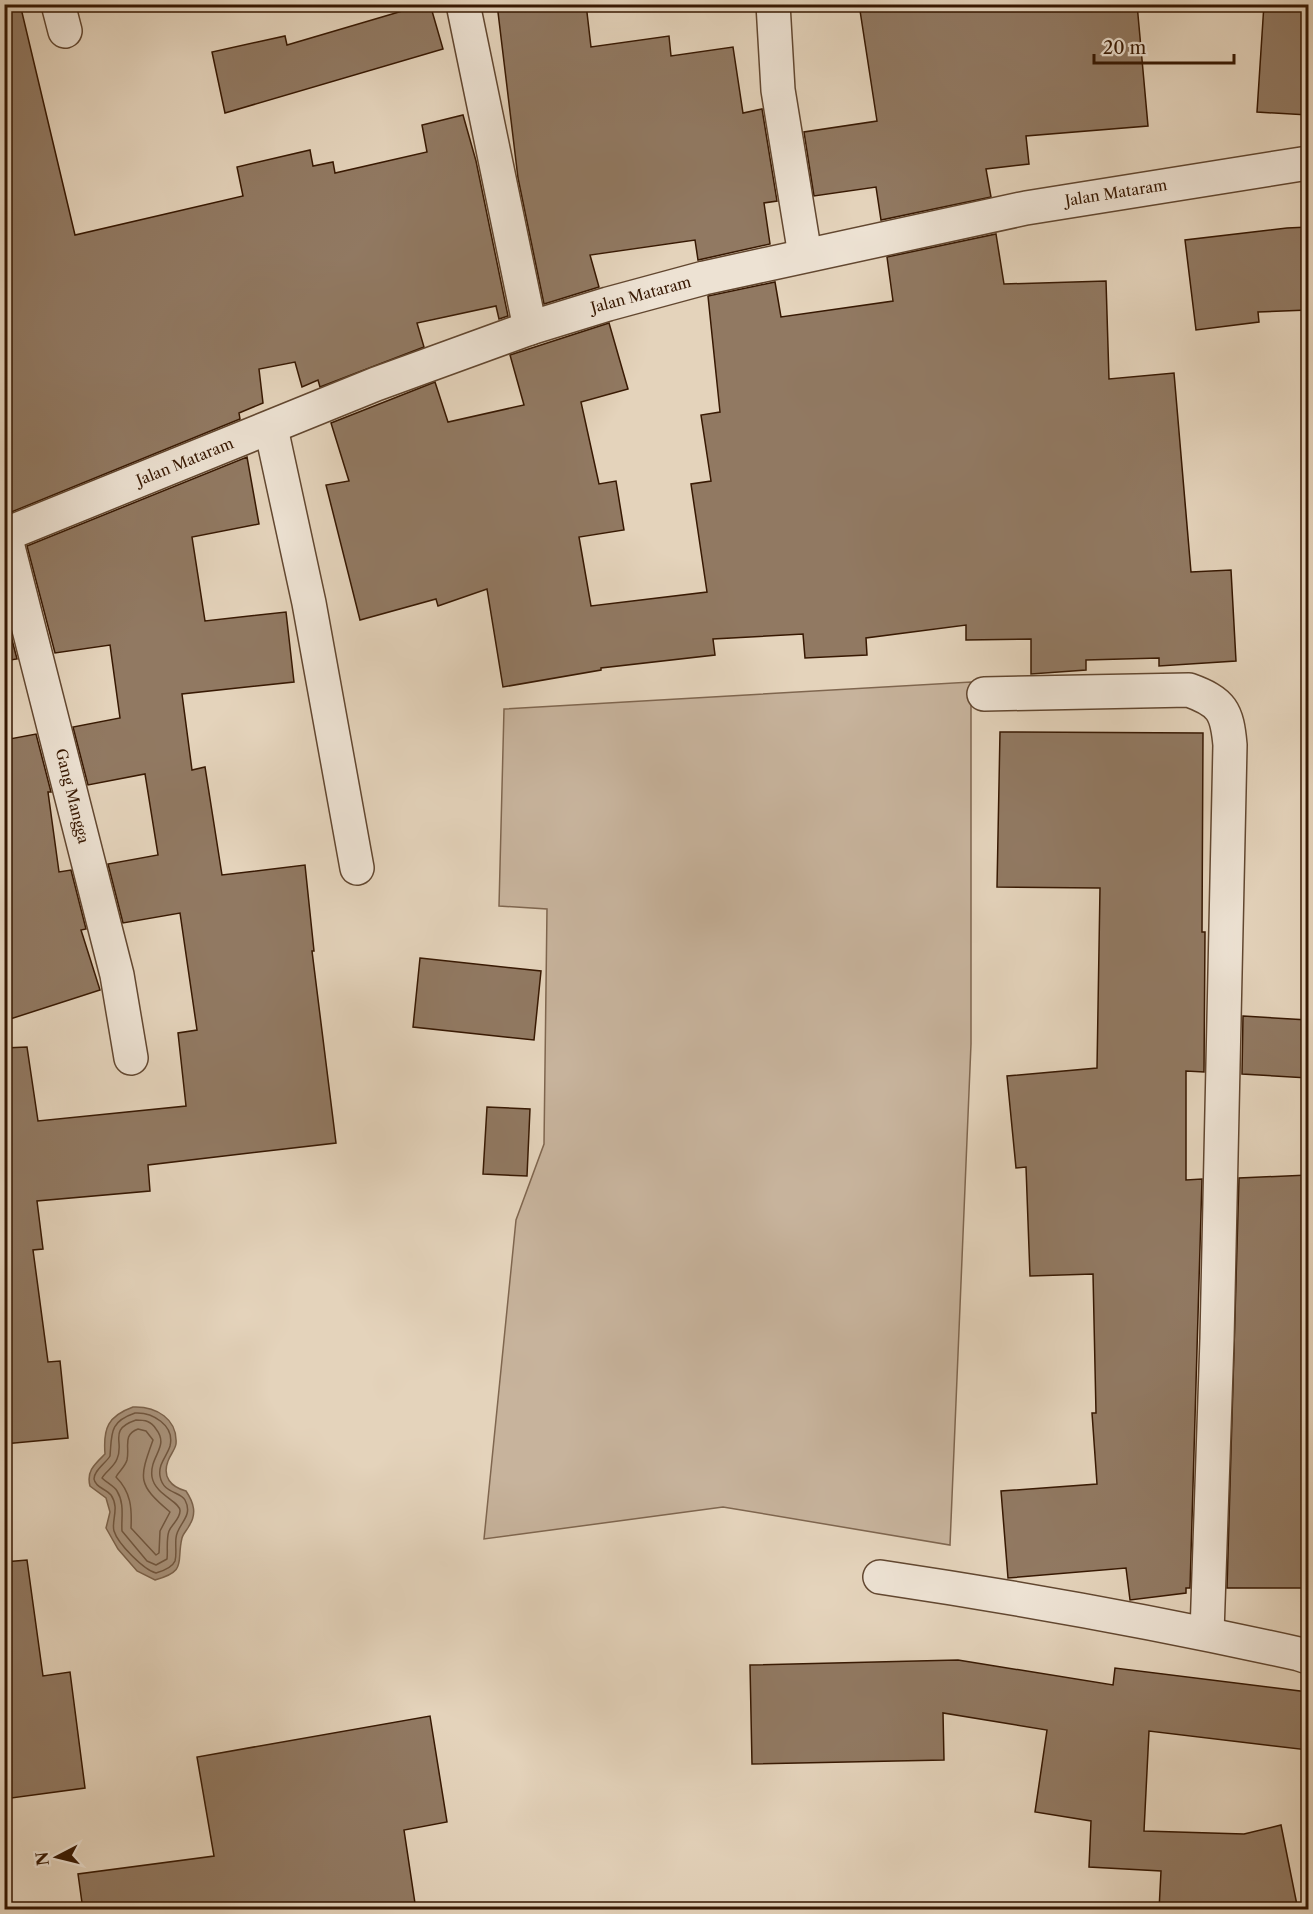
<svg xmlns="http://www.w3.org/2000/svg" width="1313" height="1914" font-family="'Libre Caslon Text',serif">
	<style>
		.green { fill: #c7b39c; stroke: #7f664f; stroke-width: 1.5 }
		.water { fill: #a9937c; stroke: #7b624b; stroke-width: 1.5 }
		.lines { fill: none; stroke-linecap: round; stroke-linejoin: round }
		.shore { stroke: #70563f; stroke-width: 1.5 }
		.building { fill: #917962; stroke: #371802; stroke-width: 1.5 }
		.street-casing { stroke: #624730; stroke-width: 36 }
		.street { stroke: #ede2d3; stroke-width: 33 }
		.labels { text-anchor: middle; stroke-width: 4.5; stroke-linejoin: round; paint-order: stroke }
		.street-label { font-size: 15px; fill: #371802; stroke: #ede2d3 }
	</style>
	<rect width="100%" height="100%" fill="#e4d3bb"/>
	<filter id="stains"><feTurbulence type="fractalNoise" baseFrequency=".00333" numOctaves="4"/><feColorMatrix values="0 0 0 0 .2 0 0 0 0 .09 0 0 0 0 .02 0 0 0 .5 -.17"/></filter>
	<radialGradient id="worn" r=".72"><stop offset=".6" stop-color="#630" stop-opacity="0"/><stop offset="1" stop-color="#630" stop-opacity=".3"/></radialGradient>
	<!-- green -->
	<path class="green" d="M 971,682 L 971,1044 L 950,1545 L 723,1507 L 484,1539 L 516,1220 L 544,1144 L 547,909 L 499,906 L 504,709 Z"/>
	<!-- water -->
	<path class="water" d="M 133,1407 C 156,1406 178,1419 176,1444 C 175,1450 170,1455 168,1461 C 162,1477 171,1487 186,1491 C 194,1503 197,1514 189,1526 C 187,1530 183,1534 182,1538 C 176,1562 188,1571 155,1580 L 137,1571 L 118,1549 L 106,1528 L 110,1512 L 106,1498 L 90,1486 C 86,1471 95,1464 105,1454 C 103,1428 108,1416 133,1407 Z"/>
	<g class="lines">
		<!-- shore -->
		<g class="shore">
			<path d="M 135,1413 C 152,1412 175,1425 170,1446 C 167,1456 158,1464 160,1476 C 163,1494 180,1491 185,1500 C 194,1517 177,1524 176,1538 C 175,1545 177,1554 175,1561 C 172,1568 163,1571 156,1573 C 144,1570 118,1544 114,1531 C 111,1521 120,1508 111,1495 C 106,1489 95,1487 94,1479 C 94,1470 106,1463 110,1456 C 112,1433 109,1422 135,1413 Z"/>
			<path d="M 136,1420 C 145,1420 151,1421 156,1429 C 170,1447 149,1456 152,1477 C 155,1495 181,1502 180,1511 C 180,1519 172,1524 169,1531 C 166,1539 168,1551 167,1559 L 156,1565 L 147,1561 L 122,1531 C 121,1518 125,1504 117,1491 C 114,1486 107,1483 102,1478 C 106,1471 114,1467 117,1459 C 125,1442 107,1430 136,1420 Z"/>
			<path d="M 138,1429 L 146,1431 L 153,1440 C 139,1479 137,1484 170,1512 L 160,1531 L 159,1553 L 156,1555 L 131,1528 C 132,1508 131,1492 116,1477 C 119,1471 125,1467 127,1460 C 130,1447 122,1435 138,1429 Z"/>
		</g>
	</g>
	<!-- building -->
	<g class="building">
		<path d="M 4,4 L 20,4 L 75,235 L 243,196 L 237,167 L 310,150 L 313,166 L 333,162 L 335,173 L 427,152 L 422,125 L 463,115 L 476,161 L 508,316 L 499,319 L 496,306 L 417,323 L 424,347 L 320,387 L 318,380 L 302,387 L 295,362 L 259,369 L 263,403 L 239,413 L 240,419 L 4,515 Z"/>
		<path d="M 426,4 L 430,4 L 443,49 L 225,113 L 212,52 L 285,36 L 287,45 Z"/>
		<path d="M 497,4 L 586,4 L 591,47 L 669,36 L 671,56 L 733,47 L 743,113 L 762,109 L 777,201 L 764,203 L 770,244 L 698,260 L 695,240 L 590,255 L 599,287 L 544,304 L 518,178 Z"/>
		<path d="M 859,4 L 1137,4 L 1148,126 L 1026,136 L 1029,164 L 986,169 L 991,197 L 881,220 L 876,187 L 814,196 L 804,132 L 877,121 Z"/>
		<path d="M 1264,4 L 1308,4 L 1308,115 L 1257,112 Z"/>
		<path d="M 1308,227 L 1308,310 L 1258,312 L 1259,322 L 1196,330 L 1185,240 L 1287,228 Z"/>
		<path d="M 996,234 L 1004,284 L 1106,281 L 1109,379 L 1174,373 L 1191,572 L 1231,570 L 1236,661 L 1159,666 L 1159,658 L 1086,660 L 1086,670 L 1031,674 L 1031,639 L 966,640 L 966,625 L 866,638 L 867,655 L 805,658 L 803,634 L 713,639 L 715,655 L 601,668 L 601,670 L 503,687 L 487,589 L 438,606 L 436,599 L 360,620 L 326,485 L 349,481 L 331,423 L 435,382 L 448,422 L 524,405 L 510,355 L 609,323 L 628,389 L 581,402 L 599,484 L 616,481 L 624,530 L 579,537 L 591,606 L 707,592 L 691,484 L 711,481 L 701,415 L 720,412 L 708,296 L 775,282 L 781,317 L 893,301 L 887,257 Z"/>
		<path d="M 247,457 L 259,524 L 192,537 L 205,621 L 286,612 L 294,682 L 182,694 L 192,770 L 205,767 L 222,875 L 305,865 L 314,951 L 312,951 L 336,1143 L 148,1165 L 150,1191 L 37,1201 L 43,1249 L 33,1250 L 48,1362 L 60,1361 L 68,1438 L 4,1444 L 4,1048 L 27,1047 L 38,1121 L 186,1106 L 178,1033 L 197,1030 L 180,913 L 123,923 L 108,864 L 158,855 L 145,774 L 88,785 L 73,727 L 120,718 L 110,645 L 55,653 L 27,546 Z"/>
		<path d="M 4,609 L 17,659 L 4,661 Z"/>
		<path d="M 1000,732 L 1203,733 L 1202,932 L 1205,932 L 1204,1072 L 1186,1071 L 1186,1180 L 1202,1179 L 1190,1588 L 1186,1588 L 1186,1593 L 1130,1600 L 1126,1568 L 1008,1578 L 1001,1491 L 1097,1484 L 1092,1413 L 1096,1413 L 1093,1274 L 1030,1276 L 1026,1167 L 1016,1168 L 1007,1076 L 1097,1068 L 1100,888 L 997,887 Z"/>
		<path d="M 36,734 L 51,792 L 48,792 L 59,872 L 71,870 L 86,929 L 81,930 L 100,990 L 4,1021 L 4,740 Z"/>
		<path d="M 420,958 L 541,971 L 534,1040 L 413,1027 Z"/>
		<path d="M 1243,1016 L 1308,1020 L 1308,1078 L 1242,1074 Z"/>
		<path d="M 487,1107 L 530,1109 L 527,1176 L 483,1174 Z"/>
		<path d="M 1308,1175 L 1308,1588 L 1227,1588 L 1239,1178 Z"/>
		<path d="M 27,1560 L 43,1676 L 70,1672 L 85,1788 L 4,1799 L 4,1562 Z"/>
		<path d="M 958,1660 L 1113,1685 L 1115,1668 L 1308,1692 L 1308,1750 L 1149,1731 L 1144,1831 L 1244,1834 L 1281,1825 L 1298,1910 L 1159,1910 L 1161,1871 L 1089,1867 L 1091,1821 L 1035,1812 L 1047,1730 L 943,1713 L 944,1760 L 752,1764 L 750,1665 Z"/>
		<path d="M 430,1716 L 447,1822 L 404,1830 L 416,1910 L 83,1910 L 78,1874 L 214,1856 L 197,1757 Z"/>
	</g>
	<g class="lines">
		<!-- street casing -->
		<g class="street-casing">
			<g id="street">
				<path d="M 58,4 L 65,31"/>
				<path d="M 463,4 L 530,328"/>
				<path d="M 773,4 L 778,90 L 805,255"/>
				<path d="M 271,428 L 309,603 L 357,868"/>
				<path d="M 4,535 L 376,384 L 530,328 L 608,304 L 704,278 L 1026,208 L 1308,163"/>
				<path d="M 5,535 L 117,975 L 131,1058"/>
				<path d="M 984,694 L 1189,690 C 1222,702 1227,711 1230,745 L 1217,1339 L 1207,1633"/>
				<path d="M 880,1577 C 1021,1598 1160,1623 1299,1654 L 1308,1657"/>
			</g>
		</g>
		<!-- street -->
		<use href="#street" class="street"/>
	</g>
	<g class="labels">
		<!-- street labels -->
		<g class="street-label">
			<text transform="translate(1116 193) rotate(-9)" y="5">Jalan Mataram</text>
			<text transform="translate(641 295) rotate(-15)" y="5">Jalan Mataram</text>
			<text transform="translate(185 462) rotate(-22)" y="5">Jalan Mataram</text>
			<text transform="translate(72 796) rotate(76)" y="5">Gang Mangga</text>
		</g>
	</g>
	<!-- margin -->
	<rect width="1313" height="1914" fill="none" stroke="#e4d3bb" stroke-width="24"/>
	<rect x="6" y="6" width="1301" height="1902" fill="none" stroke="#371802" stroke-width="3"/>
	<rect x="12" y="12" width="1289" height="1890" fill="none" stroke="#371802" stroke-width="1.5"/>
	<!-- north arrow -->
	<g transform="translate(57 1857) rotate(263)" stroke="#ede2d3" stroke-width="4.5" paint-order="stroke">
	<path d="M0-4.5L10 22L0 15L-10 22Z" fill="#371802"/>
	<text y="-9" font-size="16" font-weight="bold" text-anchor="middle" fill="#371802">N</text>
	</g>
	<!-- scale -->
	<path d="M1094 54v9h140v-9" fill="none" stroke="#371802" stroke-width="3"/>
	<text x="1103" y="54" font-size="18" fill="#371802" stroke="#ede2d3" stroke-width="4.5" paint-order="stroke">20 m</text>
	<rect width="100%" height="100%" filter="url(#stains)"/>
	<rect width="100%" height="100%" fill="url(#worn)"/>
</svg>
